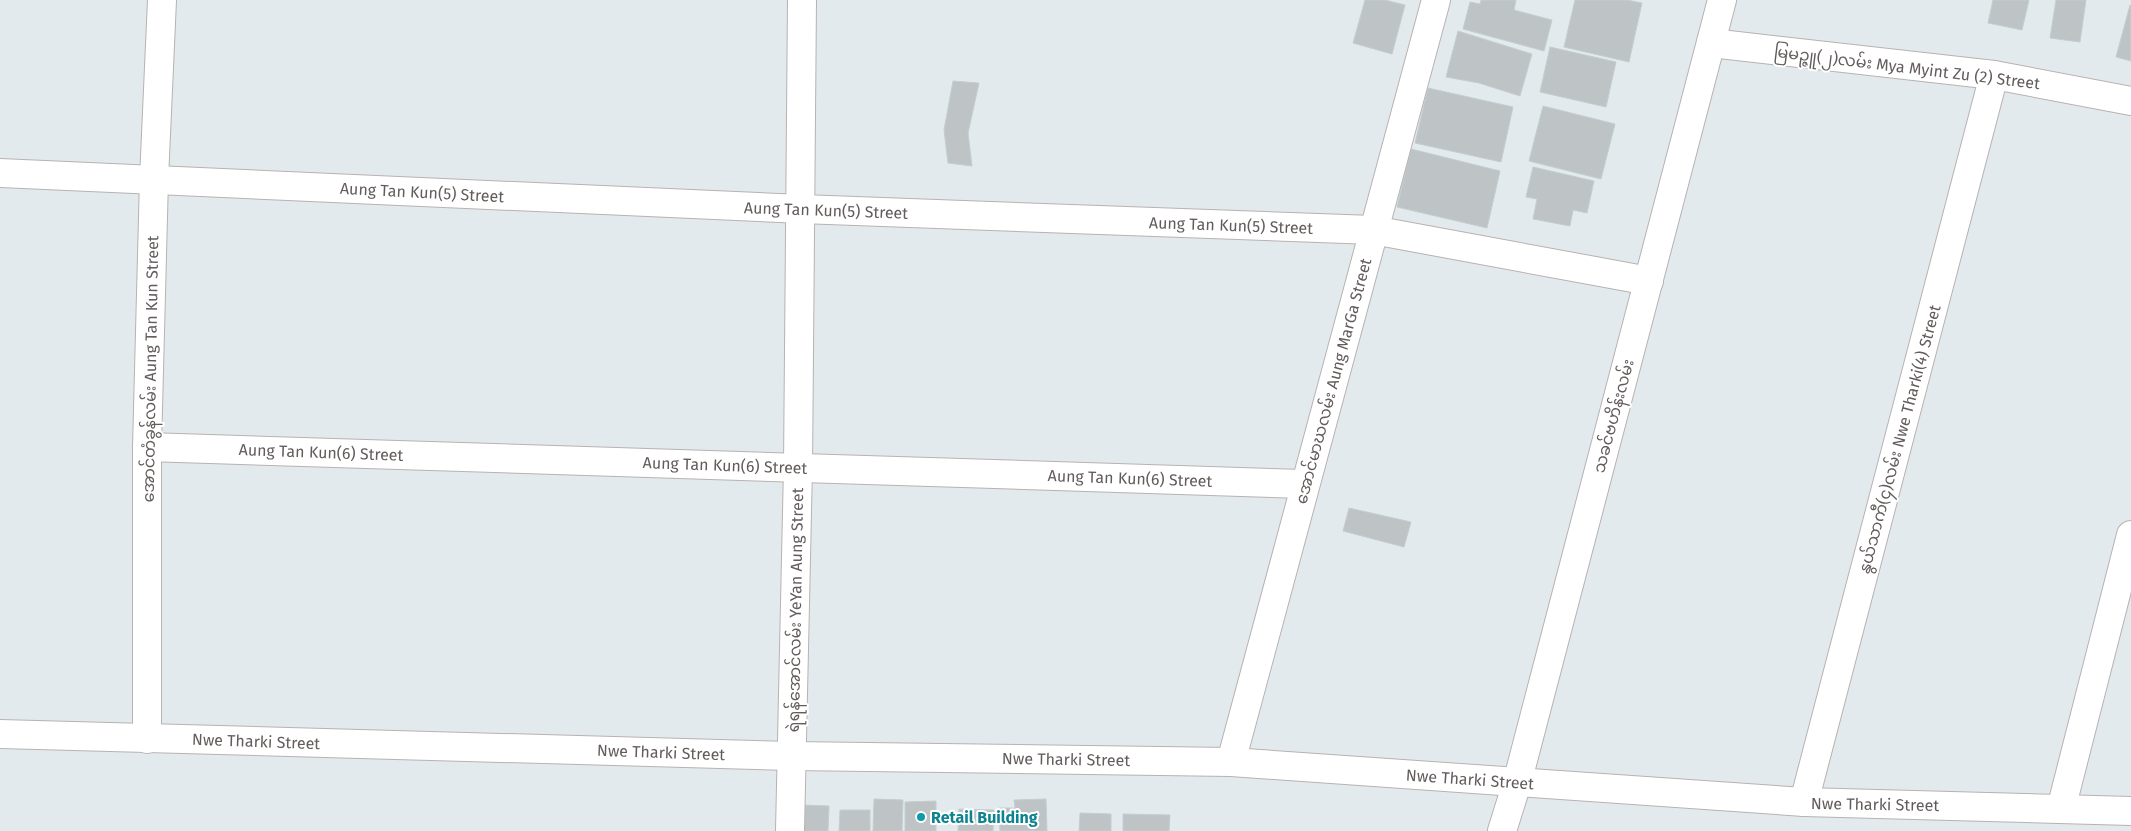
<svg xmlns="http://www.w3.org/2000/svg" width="2131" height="831" font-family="'Fira Sans','Noto Sans Myanmar',sans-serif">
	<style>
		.building { fill: #bec4c6; stroke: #c2ced2 }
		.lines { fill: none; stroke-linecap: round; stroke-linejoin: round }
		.street-casing { stroke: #b8b2b1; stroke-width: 30 }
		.street { stroke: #fff; stroke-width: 28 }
		.culture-dot { fill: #0f9aa8; stroke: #fff; stroke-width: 2 }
		.labels { text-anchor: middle; stroke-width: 4; stroke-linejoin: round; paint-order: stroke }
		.street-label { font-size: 16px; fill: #635c5b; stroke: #fff }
		.culture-label { font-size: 16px; font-weight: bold; fill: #0d838f; stroke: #fff; text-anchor: start }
	</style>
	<rect width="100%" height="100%" fill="#e3eaed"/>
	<!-- building -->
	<g class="building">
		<path d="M 1365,0 L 1385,0 L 1405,5 L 1392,54 L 1353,43 Z"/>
		<path d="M 1481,0 L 1516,0 L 1514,10 L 1552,20 L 1544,51 L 1463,29 L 1470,2 L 1480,4 Z"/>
		<path d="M 1575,0 L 1627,0 L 1642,3 L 1629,62 L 1564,47 Z"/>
		<path d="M 1993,0 L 2029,0 L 2022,30 L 1988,23 Z"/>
		<path d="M 2056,0 L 2086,0 L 2080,42 L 2050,38 Z"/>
		<path d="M 2130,5 L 2131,5 L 2131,61 L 2116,57 Z"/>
		<path d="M 1458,31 L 1532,54 L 1520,96 L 1479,83 L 1446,77 Z"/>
		<path d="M 1550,47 L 1616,62 L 1606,107 L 1540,92 Z"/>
		<path d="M 953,81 L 979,83 L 968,133 L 972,166 L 948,163 L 944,130 Z"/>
		<path d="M 1428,88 L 1513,107 L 1501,162 L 1415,143 Z"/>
		<path d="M 1543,106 L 1615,124 L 1601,179 L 1529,161 Z"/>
		<path d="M 1411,149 L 1500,171 L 1487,228 L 1397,207 Z"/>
		<path d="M 1533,167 L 1594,181 L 1587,213 L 1573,210 L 1570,226 L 1533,219 L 1537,199 L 1526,197 Z"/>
		<path d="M 1349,508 L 1411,522 L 1404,547 L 1343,531 Z"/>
		<path d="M 874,799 L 903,800 L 902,831 L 873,831 Z"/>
		<path d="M 1046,799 L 1047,831 L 1000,831 L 999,808 L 1015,808 L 1014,800 Z"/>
		<path d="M 936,801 L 936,831 L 905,831 L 905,802 Z"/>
		<path d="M 803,805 L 829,806 L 828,831 L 802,831 Z"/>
		<path d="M 959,809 L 994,810 L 993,831 L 958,831 Z"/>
		<path d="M 840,810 L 870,810 L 870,831 L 839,831 Z"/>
		<path d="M 1080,813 L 1111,814 L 1111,831 L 1079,831 Z"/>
		<path d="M 1123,814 L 1170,815 L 1169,831 L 1123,831 Z"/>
	</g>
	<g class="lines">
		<!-- street casing -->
		<g class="street-casing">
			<g id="street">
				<path d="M 1711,43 L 1994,75 L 2131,101"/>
				<path d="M 0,173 L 801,209 L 1373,230 L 1649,281"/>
				<path d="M 147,447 L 1304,484"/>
				<path d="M 0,734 L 792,756 L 1231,762 L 1804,802 L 2131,811"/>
				<path d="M 147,739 L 147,447 L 154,179 L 162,0"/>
				<path d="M 1231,762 L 1436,0"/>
				<path d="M 1804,802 L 1994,75"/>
				<path d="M 2061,809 L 2131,535"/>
				<path d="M 790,831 L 798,467 L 802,0"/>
				<path d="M 1502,831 L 1517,783 L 1722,0"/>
			</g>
		</g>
		<!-- street -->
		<use href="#street" class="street"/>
	</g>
	<!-- markers -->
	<circle class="culture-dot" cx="921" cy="817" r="5"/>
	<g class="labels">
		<!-- street labels -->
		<g class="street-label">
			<text transform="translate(1907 67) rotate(7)" y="6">မြမဉ္ဇူ(၂)လမ်း Mya Myint Zu (2) Street</text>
			<text transform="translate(422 192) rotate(3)" y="6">Aung Tan Kun(5) Street</text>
			<text transform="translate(826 210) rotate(2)" y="6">Aung Tan Kun(5) Street</text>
			<text transform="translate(1231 225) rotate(2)" y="6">Aung Tan Kun(5) Street</text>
			<text transform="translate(150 369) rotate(-89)" y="6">အောင်တံခွန်လမ်း Aung Tan Kun Street</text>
			<text transform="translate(1333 381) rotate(-75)" y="6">အောင်မာဃလမ်း Aung MarGa Street</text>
			<text transform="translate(1613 416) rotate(-75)" y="6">သခင်ဗဟိန်းလမ်း</text>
			<text transform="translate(1899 439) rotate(-75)" y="6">နွယ်သာကီ(၄)လမ်း Nwe Tharki(4) Street</text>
			<text transform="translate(321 452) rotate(2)" y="6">Aung Tan Kun(6) Street</text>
			<text transform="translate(725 465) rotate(2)" y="6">Aung Tan Kun(6) Street</text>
			<text transform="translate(1130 478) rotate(2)" y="6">Aung Tan Kun(6) Street</text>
			<text transform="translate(795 610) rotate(-89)" y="6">ရဲရန်အောင်လမ်း YeYan Aung Street</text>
			<text transform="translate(256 741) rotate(2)" y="6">Nwe Tharki Street</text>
			<text transform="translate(661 752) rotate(2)" y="6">Nwe Tharki Street</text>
			<text transform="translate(1066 759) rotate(1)" y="6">Nwe Tharki Street</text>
			<text transform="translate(1470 779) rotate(4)" y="6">Nwe Tharki Street</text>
			<text transform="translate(1875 804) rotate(1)" y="6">Nwe Tharki Street</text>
		</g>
		<!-- culture labels -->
		<g class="culture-label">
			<text x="931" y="823">Retail Building</text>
		</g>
	</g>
</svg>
